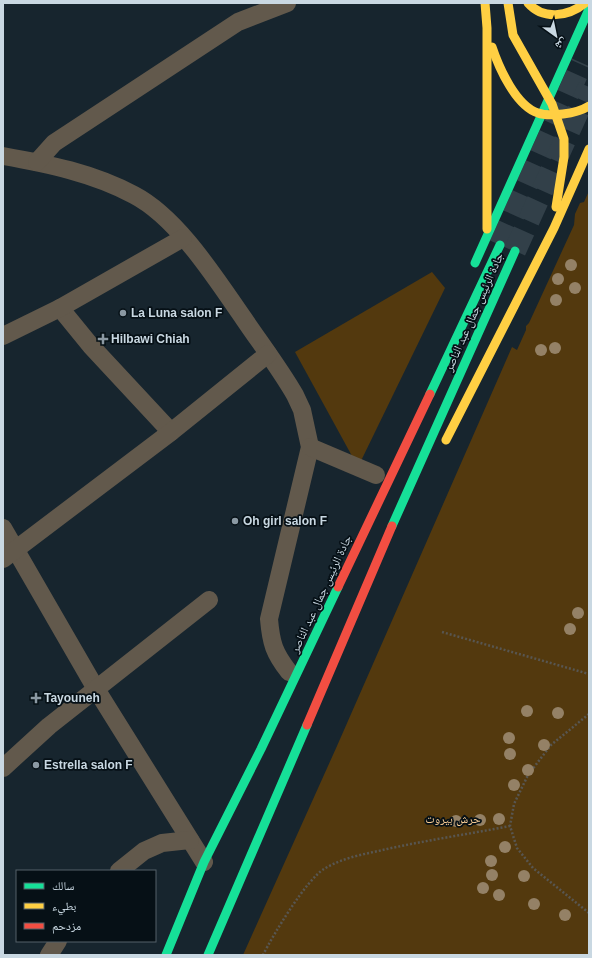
<svg xmlns="http://www.w3.org/2000/svg" width="592" height="958" font-family="Arial,'Noto Naskh Arabic',sans-serif">
	<style>
		.green { fill: #53390e }
		.lines { fill: none; stroke-linecap: round; stroke-linejoin: round }
		.highway-tunnel { stroke: #324049; stroke-width: 22; stroke-dasharray: 22 11; stroke-linecap: butt }
		.path { stroke: #585651; stroke-width: 2.5; stroke-dasharray: 2 2; stroke-linecap: butt }
		.street { stroke: #62594c; stroke-width: 18 }
		.fast { stroke: #16e098; stroke-width: 9 }
		.slow { stroke: #ffcf43; stroke-width: 9 }
		.jam { stroke: #f24e42; stroke-width: 9 }
		.tree { fill: #948166 }
		.poi-dot { fill: #8b99a3; stroke: #061016; stroke-width: 1.5 }
		.labels { text-anchor: middle; stroke-width: 3.5; stroke-linejoin: round; paint-order: stroke }
		.street-label { font-size: 12px; fill: #c9d8e2; stroke: #061016 }
		.poi-label { font-size: 12px; font-weight: bold; fill: #c9d8e2; stroke: #061016; text-anchor: start }
		.park-label { font-size: 12px; fill: #facd94; stroke: #061016 }
	</style>
	<rect width="100%" height="100%" fill="#17252e"/>
	<!-- green -->
	<g class="green">
		<path d="M 589,191 L 589,955 L 243,955 L 337,746 L 512,347 L 517,350 L 526,330 L 526,326 L 529,323 L 574,225 L 575,214 L 580,203 L 584,202 Z"/>
		<path d="M 432,272 L 445,288 L 358,467 L 295,352 Z"/>
	</g>
	<g class="lines">
		<!-- highway-tunnel -->
		<g class="highway-tunnel">
			<path d="M 500,245 L 582,63"/>
			<path d="M 515,251 L 589,87"/>
		</g>
		<!-- path -->
		<g class="path">
			<path d="M 442,632 L 589,674"/>
			<path d="M 589,714 L 551,745 L 528,775 L 514,804 L 510,826 L 517,848 L 533,868 L 589,913"/>
			<path d="M 263,955 C 273,935 306,880 324,869 C 343,857 366,854 387,849 C 428,840 469,834 510,826"/>
		</g>
		<!-- street -->
		<g class="street">
			<path d="M 3,156 C 48,164 93,173 134,195 C 178,218 216,279 244,319 C 261,344 280,369 295,395 L 302,410 L 310,447 L 269,619 C 271,643 274,653 289,672"/>
			<path d="M 37,162 L 54,143 L 238,22 L 287,3"/>
			<path d="M 60,308 L 91,346 L 171,432"/>
			<path d="M 3,336 L 60,308 L 183,238"/>
			<path d="M 310,447 L 376,475"/>
			<path d="M 3,528 L 96,689 L 204,862"/>
			<path d="M 3,559 L 171,432 L 268,354"/>
			<path d="M 3,768 L 49,726 L 209,600"/>
			<path d="M 119,871 L 144,851 L 162,843 L 190,840"/>
			<path d="M 49,955 L 58,941"/>
		</g>
		<!-- fast -->
		<g class="fast">
			<path d="M 475,263 L 589,9"/>
			<path d="M 430,394 L 500,245"/>
			<path d="M 392,526 L 515,251"/>
			<path d="M 166,955 L 204,862 L 261,749 L 338,587"/>
			<path d="M 208,955 L 307,725"/>
		</g>
		<!-- slow -->
		<g class="slow">
			<path d="M 485,3 L 487,28 L 487,229"/>
			<path d="M 508,3 L 513,35 L 552,104 L 564,139 L 564,157 L 556,207"/>
			<path d="M 528,3 C 543,20 568,17 585,3"/>
			<path d="M 492,47 C 499,68 516,106 538,113 C 546,116 555,115 563,114 C 572,113 581,111 589,106"/>
			<path d="M 446,440 L 554,228 L 589,149"/>
		</g>
		<!-- jam -->
		<g class="jam">
			<path d="M 338,587 L 430,394"/>
			<path d="M 307,725 L 392,526"/>
		</g>
	</g>
	<!-- trees -->
	<g class="tree">
		<circle cx="571" cy="265" r="6"/>
		<circle cx="558" cy="279" r="6"/>
		<circle cx="575" cy="288" r="6"/>
		<circle cx="556" cy="300" r="6"/>
		<circle cx="555" cy="348" r="6"/>
		<circle cx="541" cy="350" r="6"/>
		<circle cx="578" cy="613" r="6"/>
		<circle cx="570" cy="629" r="6"/>
		<circle cx="527" cy="711" r="6"/>
		<circle cx="558" cy="713" r="6"/>
		<circle cx="509" cy="738" r="6"/>
		<circle cx="544" cy="745" r="6"/>
		<circle cx="510" cy="754" r="6"/>
		<circle cx="528" cy="770" r="6"/>
		<circle cx="514" cy="785" r="6"/>
		<circle cx="499" cy="819" r="6"/>
		<circle cx="480" cy="820" r="6"/>
		<circle cx="456" cy="821" r="6"/>
		<circle cx="505" cy="847" r="6"/>
		<circle cx="491" cy="861" r="6"/>
		<circle cx="492" cy="875" r="6"/>
		<circle cx="524" cy="876" r="6"/>
		<circle cx="483" cy="888" r="6"/>
		<circle cx="499" cy="895" r="6"/>
		<circle cx="534" cy="904" r="6"/>
		<circle cx="565" cy="915" r="6"/>
	</g>
	<!-- markers -->
	<g class="poi-dot">
		<circle cx="123" cy="313" r="4"/>
		<path d="M101 333h4v4h4v4h-4v4h-4v-4h-4v-4h4z"/>
		<circle cx="235" cy="521" r="4"/>
		<path d="M34 692h4v4h4v4h-4v4h-4v-4h-4v-4h4z"/>
		<circle cx="36" cy="765" r="4"/>
	</g>
	<g class="labels">
		<!-- street labels -->
		<g class="street-label">
			<text transform="translate(474 312) rotate(-66)" y="4">جادة الرئيس جمال عبد الناصر</text>
			<text transform="translate(321 594) rotate(-65)" y="4">جادة الرئيس جمال عبد الناصر</text>
		</g>
		<!-- poi labels -->
		<g class="poi-label">
			<text x="131" y="317">La Luna salon F</text>
			<text x="111" y="343">Hilbawi Chiah</text>
			<text x="243" y="525">Oh girl salon F</text>
			<text x="44" y="702">Tayouneh</text>
			<text x="44" y="769">Estrella salon F</text>
		</g>
		<!-- park labels -->
		<g class="park-label">
			<text x="453" y="823">حرش بيروت</text>
		</g>
	</g>
	<!-- border -->
	<rect width="592" height="958" fill="none" stroke="#c9d8e2" stroke-width="8"/>
	<!-- legend -->
	<rect x="16" y="870" width="140" height="72" fill="#061016" stroke="#546068"/>
	<rect x="24" y="883" width="20" height="6" fill="#16e098" stroke="#546068"/>
	<text x="52" y="890" font-size="12" fill="#c9d8e2">سالك</text>
	<rect x="24" y="903" width="20" height="6" fill="#ffcf43" stroke="#546068"/>
	<text x="52" y="910" font-size="12" fill="#c9d8e2">بطيء</text>
	<rect x="24" y="923" width="20" height="6" fill="#f24e42" stroke="#546068"/>
	<text x="52" y="930" font-size="12" fill="#c9d8e2">مزدحم</text>
	<!-- north arrow -->
	<g transform="translate(556 36) rotate(147)" stroke="#061016" stroke-width="3" paint-order="stroke">
	<path d="M0-3L7 15L0 10L-7 15Z" fill="#c9d8e2"/>
	<text y="-6" font-size="11" font-weight="bold" text-anchor="middle" fill="#c9d8e2">ش</text>
	</g>
</svg>
